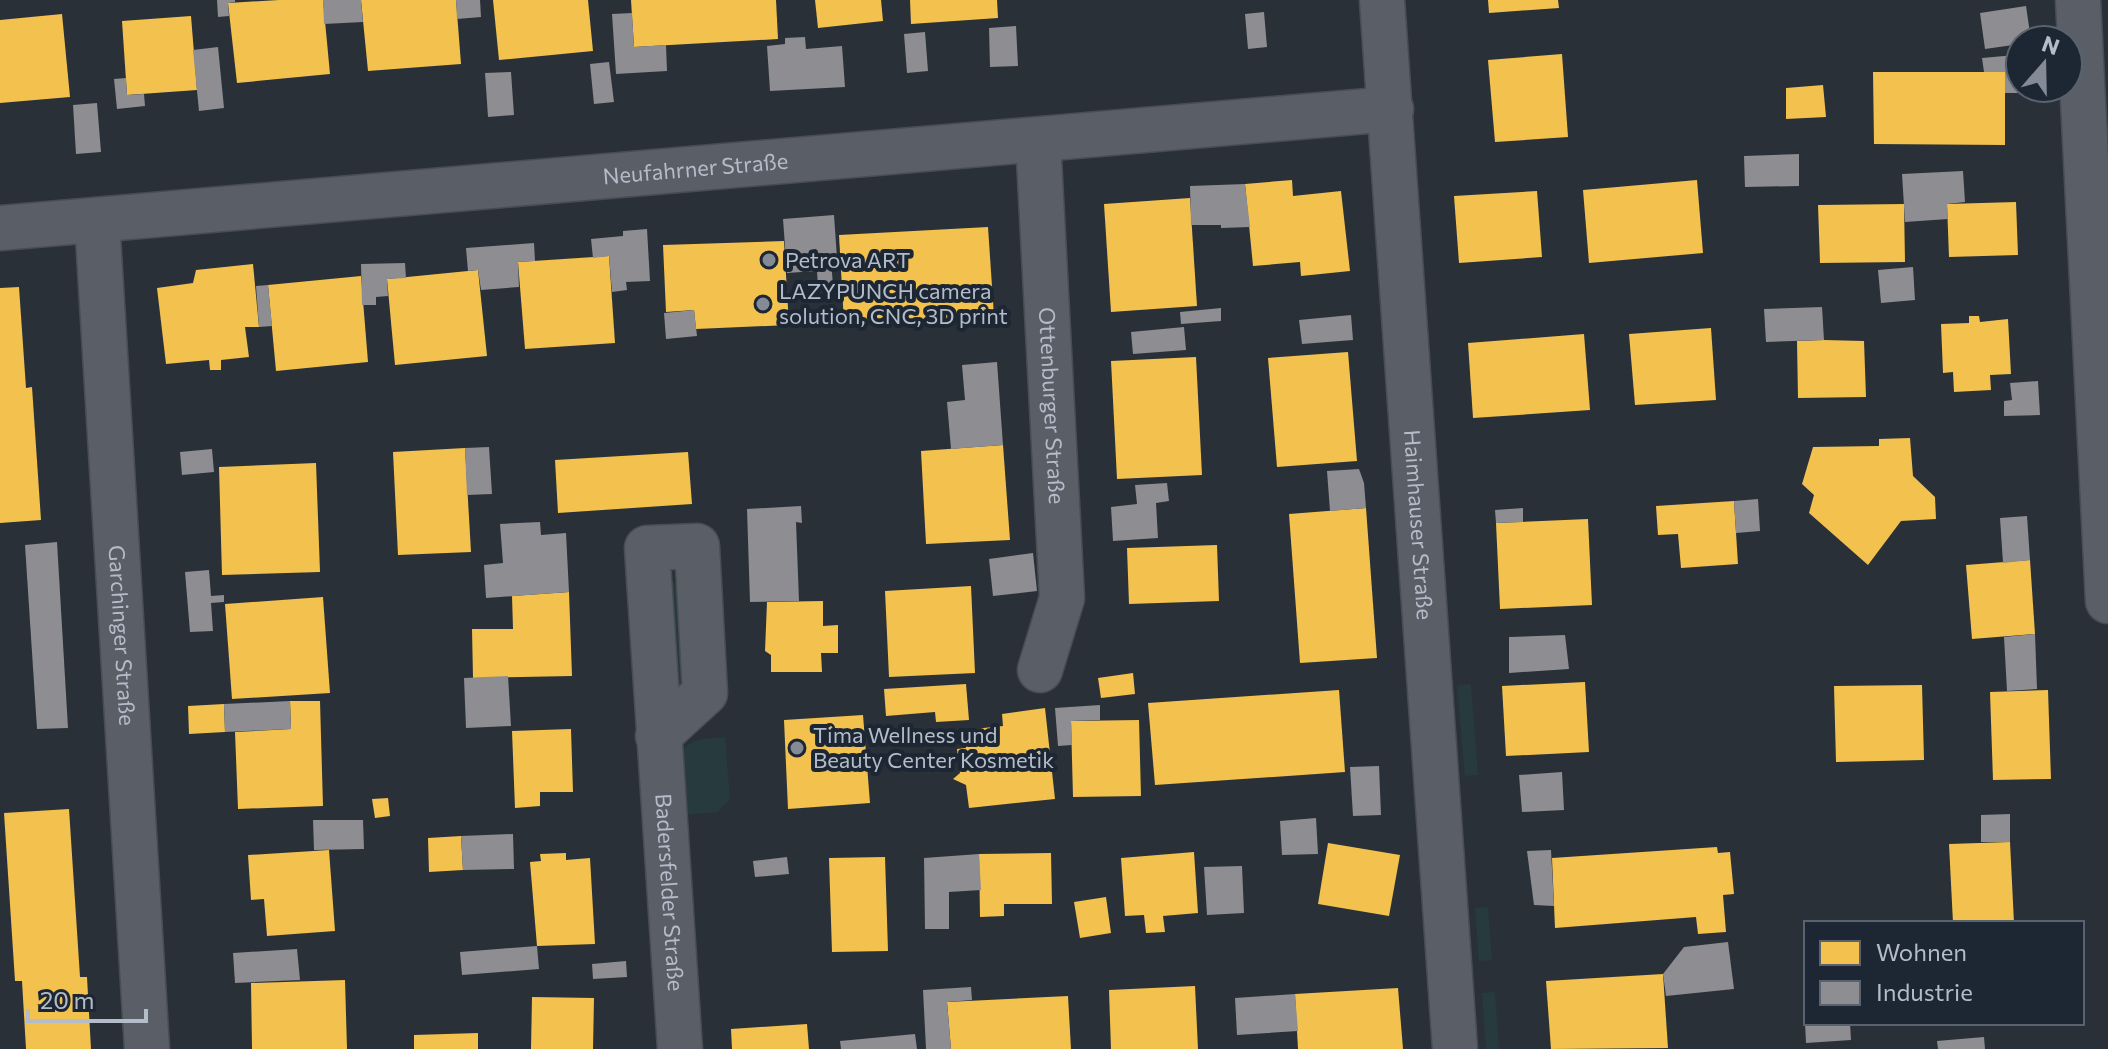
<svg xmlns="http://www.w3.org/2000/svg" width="2108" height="1049" font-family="Commissioner,sans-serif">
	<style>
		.green { fill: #273a3e }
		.homes { fill: #f2c14e }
		.industry { fill: #8d8d92 }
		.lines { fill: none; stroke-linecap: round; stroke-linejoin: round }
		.street-casing { stroke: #484c53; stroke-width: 47 }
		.street { stroke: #5a5e66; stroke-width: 44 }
		.poi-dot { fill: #848b96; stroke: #1d2633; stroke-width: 3 }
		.labels { text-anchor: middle; stroke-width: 8; stroke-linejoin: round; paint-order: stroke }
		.street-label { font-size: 22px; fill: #b4bcc9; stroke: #1d2633 }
		.poi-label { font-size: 22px; fill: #b4bcc9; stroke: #1d2633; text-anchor: start }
	</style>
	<rect width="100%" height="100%" fill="#2a3038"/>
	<!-- green -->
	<g class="green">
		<path d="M 685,582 L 690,685 L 672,685 L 666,583 Z"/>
		<path d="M 1471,684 L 1478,775 L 1465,776 L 1457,686 Z"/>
		<path d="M 725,737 L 730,799 L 717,812 L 683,815 L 680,755 C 688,737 707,739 725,737 Z"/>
		<path d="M 1488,907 L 1492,960 L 1479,961 L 1475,908 Z"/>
		<path d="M 1495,992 L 1499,1049 L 1486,1049 L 1482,993 Z"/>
	</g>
	<!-- homes -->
	<g class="homes">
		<path d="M 279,0 L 323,0 L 330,74 L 237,83 L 228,3 Z"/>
		<path d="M 361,0 L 456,0 L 461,64 L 368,71 Z"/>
		<path d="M 493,0 L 588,0 L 593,51 L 499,60 Z"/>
		<path d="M 631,0 L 776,0 L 778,39 L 634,47 Z"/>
		<path d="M 815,0 L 881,0 L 883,21 L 818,28 Z"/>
		<path d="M 910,0 L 997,0 L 998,18 L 911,24 Z"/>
		<path d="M 1488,0 L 1558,0 L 1559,8 L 1489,13 Z"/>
		<path d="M 62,14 L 70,97 L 0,103 L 0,20 Z"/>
		<path d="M 191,16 L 197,90 L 127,95 L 122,21 Z"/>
		<path d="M 1562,54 L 1568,137 L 1495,142 L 1488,60 Z"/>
		<path d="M 1873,72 L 2005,72 L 2005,145 L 1874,144 Z"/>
		<path d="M 1823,85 L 1826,117 L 1786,119 L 1786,88 Z"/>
		<path d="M 1292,180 L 1293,196 L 1341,191 L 1350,271 L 1301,276 L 1300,262 L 1253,266 L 1245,184 Z"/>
		<path d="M 1697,180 L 1703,253 L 1589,263 L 1583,190 Z"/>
		<path d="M 1537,191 L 1542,257 L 1459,263 L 1454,196 Z"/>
		<path d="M 1190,198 L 1197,306 L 1111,312 L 1104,204 Z"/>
		<path d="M 2016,202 L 2018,255 L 1949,257 L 1947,204 Z"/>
		<path d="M 1904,204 L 1905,262 L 1820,263 L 1818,205 Z"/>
		<path d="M 988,227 L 994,316 L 844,323 L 839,235 Z"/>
		<path d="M 784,241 L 789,325 L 696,329 L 694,310 L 666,312 L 663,245 Z"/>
		<path d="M 609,256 L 615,343 L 525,349 L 518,262 Z"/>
		<path d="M 253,264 L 259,327 L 245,327 L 249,357 L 221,360 L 221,370 L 210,370 L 209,360 L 166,364 L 157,288 L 193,283 L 196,270 Z"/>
		<path d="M 478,270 L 487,356 L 395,365 L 387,279 Z"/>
		<path d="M 361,276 L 368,362 L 276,371 L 268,285 Z"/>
		<path d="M 19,287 L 26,388 L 32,387 L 41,520 L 0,523 L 0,288 Z"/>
		<path d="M 1969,316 L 1979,316 L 1980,322 L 2008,319 L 2011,374 L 1990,375 L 1991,390 L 1954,392 L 1953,372 L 1943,373 L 1941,324 L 1969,323 Z"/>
		<path d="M 1711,328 L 1716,400 L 1635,405 L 1629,334 Z"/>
		<path d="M 1584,334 L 1590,410 L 1473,418 L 1468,343 Z"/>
		<path d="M 1824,340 L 1864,341 L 1866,397 L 1798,398 L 1797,341 Z"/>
		<path d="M 1348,352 L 1357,461 L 1277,467 L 1268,358 Z"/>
		<path d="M 1196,357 L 1202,475 L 1117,479 L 1111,361 Z"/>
		<path d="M 1910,438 L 1913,476 L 1935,497 L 1936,519 L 1901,521 L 1868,565 L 1809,513 L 1814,495 L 1802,484 L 1813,447 L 1879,446 L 1879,439 Z"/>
		<path d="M 1003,445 L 1010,540 L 926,544 L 921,451 Z"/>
		<path d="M 465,448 L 471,552 L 398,555 L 393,452 Z"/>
		<path d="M 688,452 L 692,504 L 558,513 L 555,460 Z"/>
		<path d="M 316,463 L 320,572 L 222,575 L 219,467 Z"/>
		<path d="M 1734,501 L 1738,564 L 1681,568 L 1678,534 L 1658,535 L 1656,506 Z"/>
		<path d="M 1366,508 L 1377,658 L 1300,663 L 1289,514 Z"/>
		<path d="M 1588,519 L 1592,605 L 1500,609 L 1496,523 Z"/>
		<path d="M 1217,545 L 1219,601 L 1129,604 L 1127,548 Z"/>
		<path d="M 2030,560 L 2035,634 L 1972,639 L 1966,565 Z"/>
		<path d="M 971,586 L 975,673 L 889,677 L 885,591 Z"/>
		<path d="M 569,592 L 572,676 L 473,678 L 472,629 L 513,629 L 512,596 Z"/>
		<path d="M 323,597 L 330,693 L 232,699 L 225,604 Z"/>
		<path d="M 823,601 L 823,626 L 838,625 L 838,653 L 821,653 L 822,672 L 771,672 L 771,655 L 765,651 L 767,602 Z"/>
		<path d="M 1133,673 L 1135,694 L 1101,698 L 1098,678 Z"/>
		<path d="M 1585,682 L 1589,752 L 1506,756 L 1502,686 Z"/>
		<path d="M 966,684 L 969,720 L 936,722 L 935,712 L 886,716 L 884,689 Z"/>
		<path d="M 1922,685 L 1924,760 L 1836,762 L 1834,686 Z"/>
		<path d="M 1339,690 L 1345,772 L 1155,785 L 1148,703 Z"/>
		<path d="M 2048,690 L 2051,779 L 1993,780 L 1990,692 Z"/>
		<path d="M 290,701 L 320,701 L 323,806 L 238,809 L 235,732 L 291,729 Z"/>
		<path d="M 224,704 L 225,732 L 189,734 L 188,706 Z"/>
		<path d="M 1045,708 L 1055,799 L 969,808 L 966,785 L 953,779 L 960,773 L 957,749 L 966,748 L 964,730 L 1003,726 L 1002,714 Z"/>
		<path d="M 863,715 L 870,803 L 788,809 L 784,720 Z"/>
		<path d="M 1139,720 L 1141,796 L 1073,797 L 1071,721 Z"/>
		<path d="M 571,729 L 573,792 L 540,792 L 540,806 L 515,808 L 512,731 Z"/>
		<path d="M 388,798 L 390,816 L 375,818 L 372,799 Z"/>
		<path d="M 69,809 L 80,977 L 87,977 L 91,1049 L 26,1049 L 22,981 L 15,981 L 4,813 Z"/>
		<path d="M 461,836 L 463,870 L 429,872 L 428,838 Z"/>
		<path d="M 2010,842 L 2014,923 L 1953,923 L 1949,844 Z"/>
		<path d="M 1328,843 L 1400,855 L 1389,916 L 1318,904 Z"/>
		<path d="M 1717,847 L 1718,853 L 1730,852 L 1734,894 L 1723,895 L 1726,932 L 1698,934 L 1696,917 L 1555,928 L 1552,858 Z"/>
		<path d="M 329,850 L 335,931 L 267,936 L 264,899 L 251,900 L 248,855 Z"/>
		<path d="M 1194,852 L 1198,913 L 1163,916 L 1165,932 L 1146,933 L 1144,915 L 1125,916 L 1121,858 Z"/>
		<path d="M 566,853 L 566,860 L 590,858 L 595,944 L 537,946 L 530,862 L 541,861 L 540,854 Z"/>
		<path d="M 1051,853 L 1052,904 L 1004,904 L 1004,916 L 980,917 L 979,854 Z"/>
		<path d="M 885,857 L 888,951 L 832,952 L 829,858 Z"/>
		<path d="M 1106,897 L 1111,933 L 1080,938 L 1074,902 Z"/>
		<path d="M 1663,974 L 1668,1048 L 1551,1049 L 1546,981 Z"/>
		<path d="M 345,980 L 347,1049 L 252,1049 L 251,983 Z"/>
		<path d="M 1195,986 L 1198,1049 L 1111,1049 L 1109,990 Z"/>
		<path d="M 1398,988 L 1403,1049 L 1298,1049 L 1295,994 Z"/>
		<path d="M 1068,996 L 1071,1049 L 951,1049 L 947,1002 Z"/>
		<path d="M 532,997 L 594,998 L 593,1049 L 531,1049 Z"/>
		<path d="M 807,1024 L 809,1049 L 732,1049 L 731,1029 Z"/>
		<path d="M 478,1033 L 478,1049 L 414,1049 L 414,1035 Z"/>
	</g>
	<!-- industry -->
	<g class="industry">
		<path d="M 217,0 L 235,0 L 235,2 L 228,3 L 229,16 L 218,17 Z"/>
		<path d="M 323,0 L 361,0 L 363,22 L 324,24 Z"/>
		<path d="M 456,0 L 480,0 L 481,17 L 457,19 Z"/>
		<path d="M 2026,6 L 2031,40 L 2020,40 L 2020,44 L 1985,49 L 1980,13 Z"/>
		<path d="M 1264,12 L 1267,47 L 1248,49 L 1245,14 Z"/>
		<path d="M 632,13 L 634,47 L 666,45 L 667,71 L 616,74 L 612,14 Z"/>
		<path d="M 1016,26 L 1018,66 L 990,67 L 989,28 Z"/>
		<path d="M 925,32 L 928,71 L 907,73 L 904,34 Z"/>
		<path d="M 805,37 L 806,49 L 842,46 L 845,87 L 770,91 L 767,46 L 785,44 L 785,38 Z"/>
		<path d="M 218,47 L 224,108 L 199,111 L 193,50 Z"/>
		<path d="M 2015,55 L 2018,93 L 2005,93 L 2005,72 L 1984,72 L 1982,58 Z"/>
		<path d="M 609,62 L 614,102 L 594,104 L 590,64 Z"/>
		<path d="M 511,72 L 514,115 L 488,117 L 485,73 Z"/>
		<path d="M 126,78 L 127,95 L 144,94 L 145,106 L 117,109 L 114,79 Z"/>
		<path d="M 97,103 L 101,152 L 76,154 L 73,105 Z"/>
		<path d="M 1799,154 L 1799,186 L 1745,187 L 1744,156 Z"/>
		<path d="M 1963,171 L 1965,202 L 1947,204 L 1948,219 L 1905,222 L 1902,174 Z"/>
		<path d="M 1245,184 L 1250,227 L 1221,228 L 1221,225 L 1191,225 L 1190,186 Z"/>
		<path d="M 834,215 L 837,258 L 831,259 L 833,286 L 818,287 L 817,271 L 787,273 L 783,219 Z"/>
		<path d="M 647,229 L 650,281 L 626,282 L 627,290 L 612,292 L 609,256 L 593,258 L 591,239 L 623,236 L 623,231 Z"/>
		<path d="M 534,243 L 535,261 L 518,262 L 519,287 L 481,290 L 478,270 L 468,271 L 466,248 Z"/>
		<path d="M 405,263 L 406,278 L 387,279 L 388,296 L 376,297 L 376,305 L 362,305 L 361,264 Z"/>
		<path d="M 1913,267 L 1915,300 L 1881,303 L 1878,270 Z"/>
		<path d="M 268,285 L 272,326 L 259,327 L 256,286 Z"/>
		<path d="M 1822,307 L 1824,340 L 1766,342 L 1764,309 Z"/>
		<path d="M 1221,308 L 1221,321 L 1181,324 L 1180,312 Z"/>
		<path d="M 694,310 L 697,336 L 666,339 L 664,313 Z"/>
		<path d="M 1351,315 L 1353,340 L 1302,344 L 1299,320 Z"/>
		<path d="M 1184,327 L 1186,350 L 1133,354 L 1131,332 Z"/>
		<path d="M 997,362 L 1003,445 L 951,449 L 947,402 L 965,400 L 962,365 Z"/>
		<path d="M 2038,381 L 2040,415 L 2004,416 L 2004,401 L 2012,400 L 2010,383 Z"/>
		<path d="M 489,447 L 492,494 L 467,495 L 465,448 Z"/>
		<path d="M 212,449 L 214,472 L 182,475 L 180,452 Z"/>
		<path d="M 1359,469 L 1364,483 L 1366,508 L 1330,511 L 1327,471 Z"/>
		<path d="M 1167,483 L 1169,501 L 1156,503 L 1158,538 L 1113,541 L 1111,507 L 1137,504 L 1135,485 Z"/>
		<path d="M 1758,499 L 1760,531 L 1736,533 L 1734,501 Z"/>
		<path d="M 801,506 L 802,523 L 796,522 L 799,601 L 750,602 L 747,509 Z"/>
		<path d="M 1523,508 L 1523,522 L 1496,523 L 1495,510 Z"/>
		<path d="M 2027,516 L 2030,560 L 2003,563 L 2000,518 Z"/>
		<path d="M 540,522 L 541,535 L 566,533 L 569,592 L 486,598 L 484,565 L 503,563 L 500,524 Z"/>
		<path d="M 57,542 L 68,728 L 37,729 L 25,545 Z"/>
		<path d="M 1033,553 L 1037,591 L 993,596 L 989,559 Z"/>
		<path d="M 209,570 L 211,596 L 224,595 L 224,602 L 211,603 L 213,631 L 190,632 L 185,572 Z"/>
		<path d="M 2035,634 L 2037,689 L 2007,691 L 2004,637 Z"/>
		<path d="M 1565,635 L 1569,669 L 1509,673 L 1509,637 Z"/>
		<path d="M 508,676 L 511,726 L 466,728 L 464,678 Z"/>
		<path d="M 290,701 L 291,729 L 225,732 L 224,704 Z"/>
		<path d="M 1100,705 L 1100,720 L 1071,721 L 1072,745 L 1058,746 L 1055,708 Z"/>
		<path d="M 1379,766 L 1381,815 L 1353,816 L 1350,767 Z"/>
		<path d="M 1562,772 L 1564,810 L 1522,812 L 1519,775 Z"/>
		<path d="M 2010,814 L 2010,842 L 1981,842 L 1981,815 Z"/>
		<path d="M 1316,818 L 1318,854 L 1282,855 L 1280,821 Z"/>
		<path d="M 313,820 L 363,820 L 364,849 L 314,850 Z"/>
		<path d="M 513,834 L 514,869 L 463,870 L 461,836 Z"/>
		<path d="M 1551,850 L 1554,906 L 1534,905 L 1527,851 Z"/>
		<path d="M 979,854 L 981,890 L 949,892 L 949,929 L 925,929 L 924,858 Z"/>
		<path d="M 787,857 L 789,874 L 755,877 L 753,861 Z"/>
		<path d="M 1242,866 L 1244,913 L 1207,915 L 1204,867 Z"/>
		<path d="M 1728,942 L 1734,989 L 1666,996 L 1663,974 L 1684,947 Z"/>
		<path d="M 537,946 L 539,969 L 462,975 L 460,952 Z"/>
		<path d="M 297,949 L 300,980 L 235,983 L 233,953 Z"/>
		<path d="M 626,961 L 627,977 L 593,979 L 592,964 Z"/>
		<path d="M 971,987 L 972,1000 L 947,1002 L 951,1049 L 926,1049 L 923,990 Z"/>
		<path d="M 1295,994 L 1298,1031 L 1237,1035 L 1235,998 Z"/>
		<path d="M 1805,1023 L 1850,1023 L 1851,1040 L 1806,1043 Z"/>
		<path d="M 915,1034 L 917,1049 L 841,1049 L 840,1041 Z"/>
		<path d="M 1984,1037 L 1985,1049 L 1938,1049 L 1937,1041 Z"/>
	</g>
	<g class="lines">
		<!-- street casing -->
		<g class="street-casing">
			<g id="street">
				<path id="s1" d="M 1382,0 L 1455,1049"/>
				<path d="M 2078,0 L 2108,601"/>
				<path id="s2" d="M 1038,140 L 1062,598 L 1040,670"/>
				<path id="s3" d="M 97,220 L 147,1049"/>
				<path id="s4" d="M 0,228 L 1391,109"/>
				<path id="s5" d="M 658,736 L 705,693 L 697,546 L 647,548 L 680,1049"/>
			</g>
		</g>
		<!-- street -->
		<use href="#street" class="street"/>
	</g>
	<!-- markers -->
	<g class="poi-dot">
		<circle cx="769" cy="260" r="8"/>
		<circle cx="763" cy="304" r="8"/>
		<circle cx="797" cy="748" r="8"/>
	</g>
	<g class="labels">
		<!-- street labels -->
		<g class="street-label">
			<text dy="8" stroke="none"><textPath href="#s4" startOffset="698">Neufahrner Straße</textPath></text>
			<text dy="8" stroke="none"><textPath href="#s2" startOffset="266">Ottenburger Straße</textPath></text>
			<text dy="8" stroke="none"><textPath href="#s1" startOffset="526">Haimhauser Straße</textPath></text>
			<text dy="8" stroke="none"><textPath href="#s3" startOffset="416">Garchinger Straße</textPath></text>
			<text dy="8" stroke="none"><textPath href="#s5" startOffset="606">Badersfelder Straße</textPath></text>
		</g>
		<!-- poi labels -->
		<g class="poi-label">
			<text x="785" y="268">Petrova ART</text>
			<text x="779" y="299">LAZYPUNCH camera<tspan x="779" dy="25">solution, CNC, 3D print</tspan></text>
			<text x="813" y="743">Tima Wellness und<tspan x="813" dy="25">Beauty Center Kosmetik</tspan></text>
		</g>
	</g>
	<!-- legend -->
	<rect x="1804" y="921" width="280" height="104" fill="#1d2633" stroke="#59626f" stroke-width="2"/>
	<rect x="1820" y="941" width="40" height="24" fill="#f2c14e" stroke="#59626f" stroke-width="2"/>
	<text x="1876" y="961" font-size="24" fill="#b4bcc9">Wohnen</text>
	<rect x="1820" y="981" width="40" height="24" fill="#8d8d92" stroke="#59626f" stroke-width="2"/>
	<text x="1876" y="1001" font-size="24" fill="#b4bcc9">Industrie</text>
	<!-- north arrow -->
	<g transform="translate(2044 64) rotate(20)"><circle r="38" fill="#1d2633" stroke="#59626f" stroke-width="2"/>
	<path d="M0-6L14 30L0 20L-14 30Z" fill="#848b96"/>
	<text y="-12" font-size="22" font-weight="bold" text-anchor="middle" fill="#b4bcc9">N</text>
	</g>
	<!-- scale -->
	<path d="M28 1009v12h118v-12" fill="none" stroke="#b4bcc9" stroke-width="4"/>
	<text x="40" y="1009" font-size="24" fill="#b4bcc9" stroke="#1d2633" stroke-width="6" paint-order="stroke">20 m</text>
</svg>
